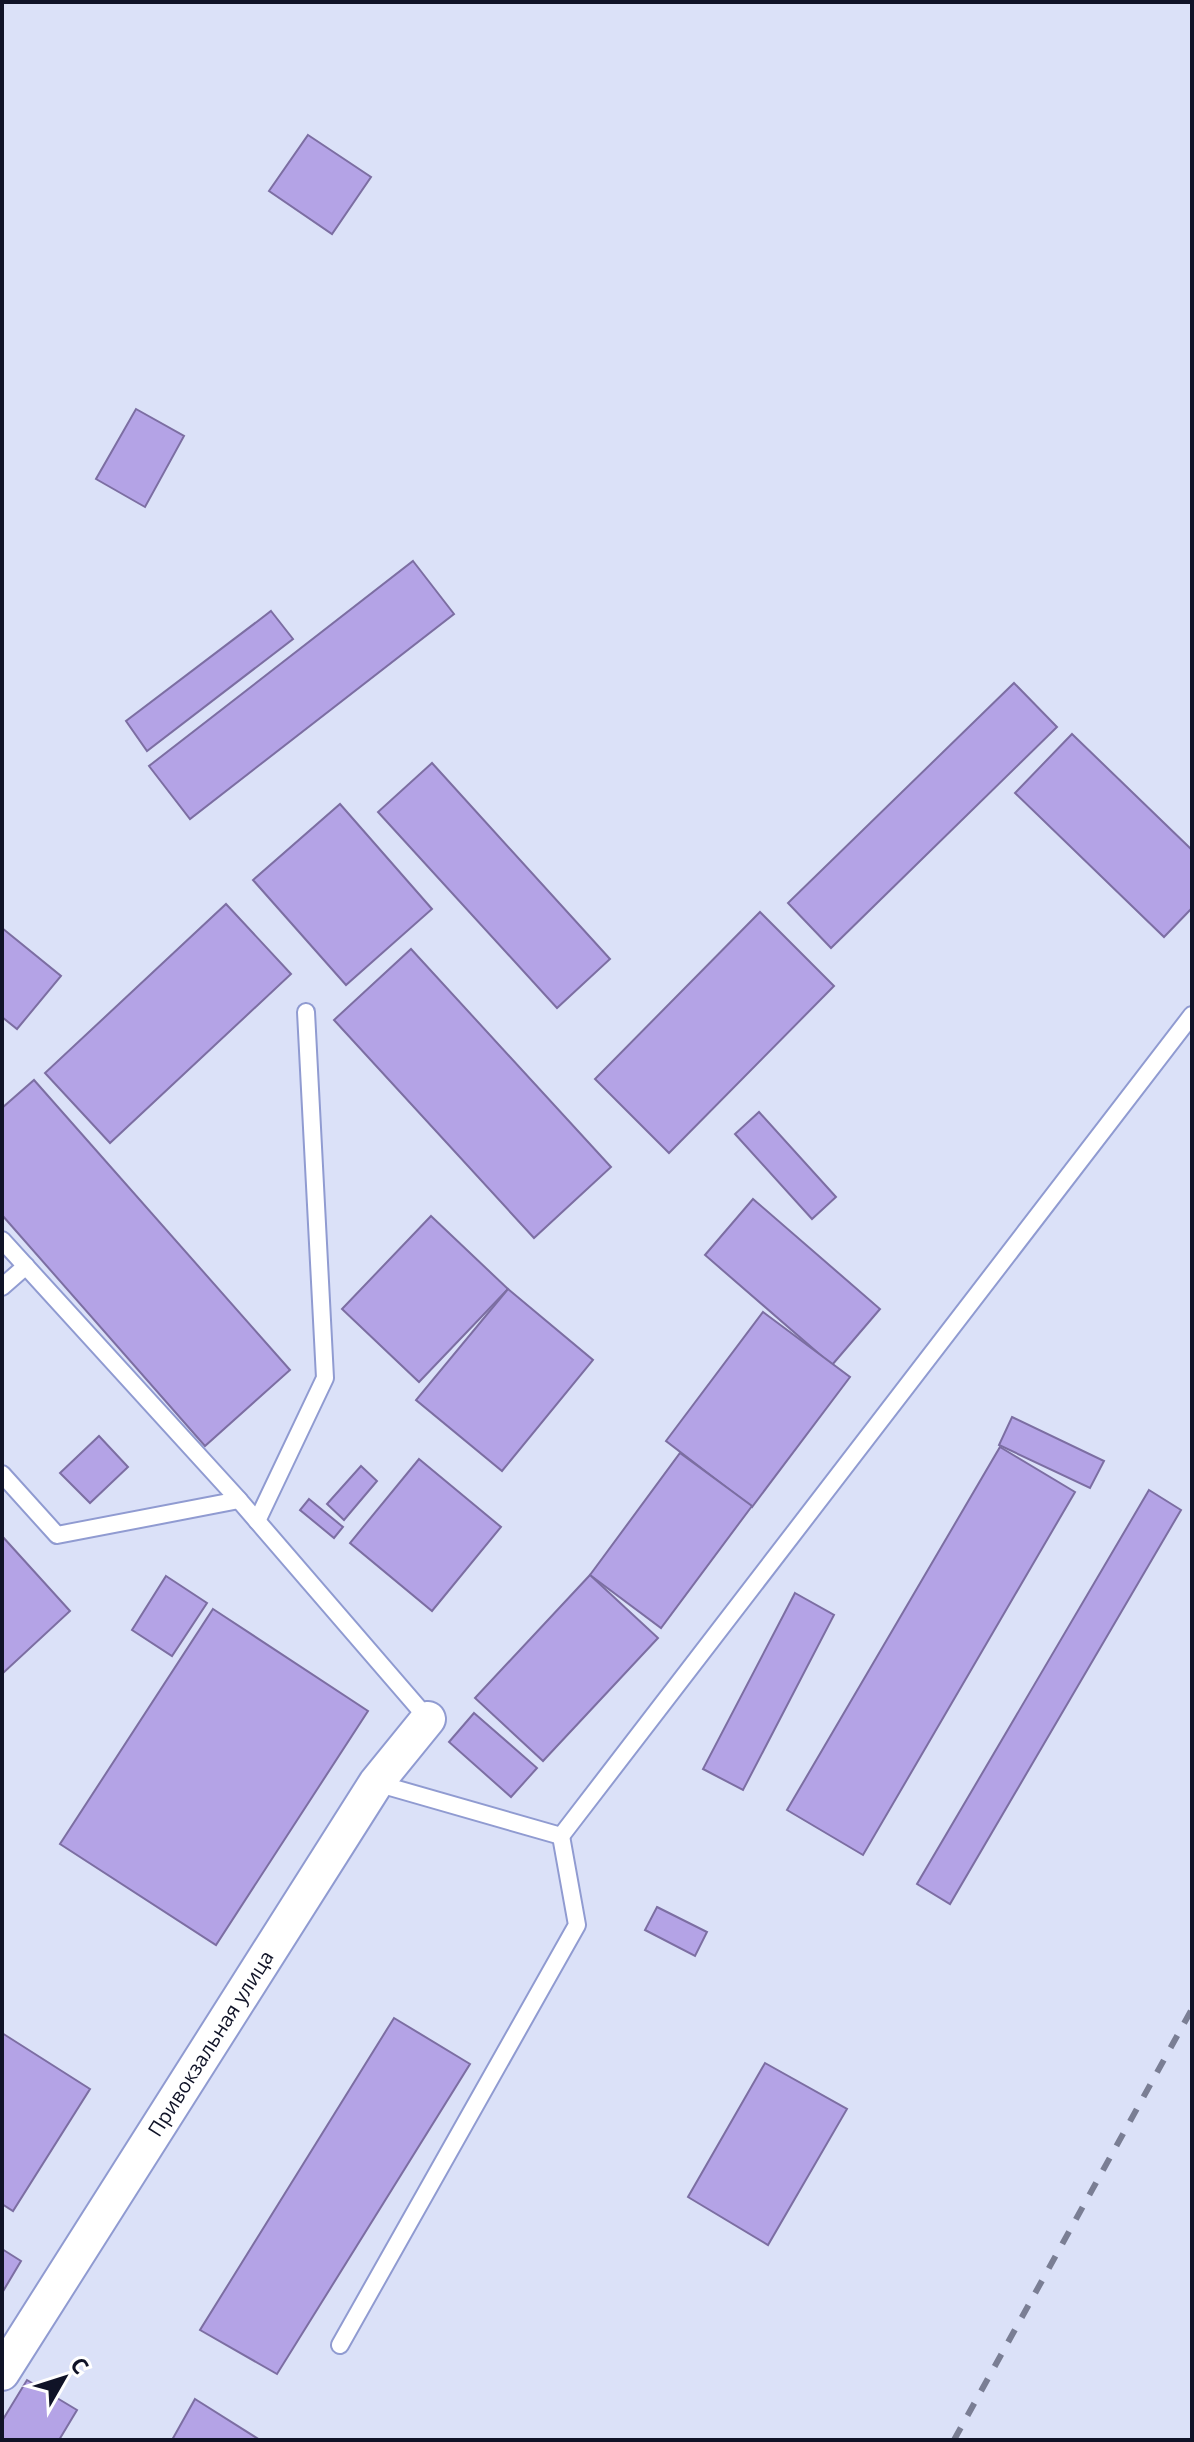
<svg xmlns="http://www.w3.org/2000/svg" width="1194" height="2442" font-family="'Open Sans',sans-serif">
	<style>
		.building { fill: #b4a3e6; stroke: #7c6ea2; stroke-width: 2 }
		.lines { fill: none; stroke-linecap: round; stroke-linejoin: round }
		.service-casing { stroke: #909bd1; stroke-width: 20 }
		.minor-casing { stroke: #909bd1; stroke-width: 38 }
		.service { stroke: #fff; stroke-width: 16 }
		.minor { stroke: #fff; stroke-width: 34 }
		.rail { stroke: #7a7e94; stroke-width: 6; stroke-dasharray: 14 14; stroke-linecap: butt }
		.labels { text-anchor: middle; stroke-width: 6; stroke-linejoin: round; paint-order: stroke }
		.street-label { font-size: 20px; fill: #101327; stroke: #fff }
	</style>
	<rect width="100%" height="100%" fill="#dbe1f8"/>
	<!-- building -->
	<g class="building">
		<path d="M 308,135 L 371,177 L 332,234 L 269,191 Z"/>
		<path d="M 136,409 L 184,436 L 145,507 L 96,479 Z"/>
		<path d="M 413,561 L 454,614 L 190,819 L 149,766 Z"/>
		<path d="M 271,611 L 293,639 L 147,751 L 126,721 Z"/>
		<path d="M 1014,683 L 1057,727 L 831,948 L 788,903 Z"/>
		<path d="M 1072,734 L 1192,850 L 1192,908 L 1164,937 L 1015,793 Z"/>
		<path d="M 432,763 L 610,959 L 557,1008 L 378,812 Z"/>
		<path d="M 340,804 L 432,909 L 346,985 L 253,880 Z"/>
		<path d="M 226,904 L 291,974 L 110,1143 L 45,1073 Z"/>
		<path d="M 760,912 L 834,986 L 669,1153 L 595,1079 Z"/>
		<path d="M 2,928 L 61,976 L 17,1029 L 2,1017 Z"/>
		<path d="M 411,949 L 611,1167 L 534,1238 L 334,1020 Z"/>
		<path d="M 34,1080 L 290,1370 L 205,1446 L 2,1215 L 2,1108 Z"/>
		<path d="M 759,1112 L 836,1197 L 812,1219 L 735,1134 Z"/>
		<path d="M 753,1199 L 880,1309 L 832,1365 L 705,1255 Z"/>
		<path d="M 431,1216 L 508,1289 L 419,1382 L 342,1309 Z"/>
		<path d="M 508,1289 L 593,1360 L 502,1471 L 416,1400 Z"/>
		<path d="M 763,1312 L 850,1377 L 752,1507 L 666,1441 Z"/>
		<path d="M 1012,1417 L 1104,1461 L 1090,1488 L 999,1445 Z"/>
		<path d="M 99,1436 L 128,1467 L 90,1503 L 60,1473 Z"/>
		<path d="M 1000,1447 L 1075,1492 L 863,1855 L 787,1810 Z"/>
		<path d="M 680,1453 L 752,1506 L 661,1628 L 590,1575 Z"/>
		<path d="M 419,1459 L 501,1527 L 432,1611 L 350,1543 Z"/>
		<path d="M 361,1466 L 377,1481 L 344,1520 L 327,1504 Z"/>
		<path d="M 1149,1490 L 1181,1510 L 950,1904 L 917,1884 Z"/>
		<path d="M 309,1499 L 343,1527 L 334,1538 L 300,1510 Z"/>
		<path d="M 2,1536 L 70,1611 L 2,1674 Z"/>
		<path d="M 590,1575 L 658,1638 L 543,1761 L 475,1698 Z"/>
		<path d="M 166,1576 L 207,1603 L 172,1656 L 132,1630 Z"/>
		<path d="M 795,1593 L 834,1615 L 743,1790 L 703,1769 Z"/>
		<path d="M 213,1609 L 368,1711 L 216,1945 L 60,1844 Z"/>
		<path d="M 474,1713 L 537,1768 L 511,1797 L 449,1742 Z"/>
		<path d="M 657,1907 L 707,1932 L 695,1956 L 645,1930 Z"/>
		<path d="M 394,2018 L 470,2064 L 277,2374 L 200,2330 Z"/>
		<path d="M 2,2033 L 90,2089 L 13,2211 L 2,2204 Z"/>
		<path d="M 765,2063 L 847,2109 L 768,2245 L 688,2197 Z"/>
		<path d="M 2,2249 L 21,2261 L 2,2293 Z"/>
		<path d="M 27,2380 L 77,2410 L 59,2440 L 2,2440 L 2,2421 Z"/>
		<path d="M 195,2399 L 260,2440 L 172,2440 Z"/>
	</g>
	<g class="lines">
		<!-- service casing -->
		<g class="service-casing">
			<g id="service">
				<path d="M 2,1240 L 239,1500 L 428,1719"/>
				<path d="M 2,1287 L 26,1266"/>
				<path d="M 2,1474 L 57,1535 L 239,1500"/>
				<path d="M 257,1521 L 325,1378 L 306,1012"/>
				<path d="M 376,1783 L 561,1836 L 1192,1015"/>
				<path d="M 340,2345 L 577,1925 L 561,1836"/>
			</g>
		</g>
		<!-- minor casing -->
		<g class="minor-casing">
			<g id="minor">
				<path id="s1" d="M 2,2373 L 376,1783 L 428,1719"/>
			</g>
		</g>
		<!-- service -->
		<use href="#service" class="service"/>
		<!-- minor -->
		<use href="#minor" class="minor"/>
		<!-- rail -->
		<path class="rail" d="M 954,2440 L 1192,2009"/>
	</g>
	<g class="labels">
		<!-- street labels -->
		<g class="street-label">
			<text dy="7" stroke="none"><textPath href="#s1" startOffset="390">Привокзальная улица</textPath></text>
		</g>
	</g>
	<!-- border -->
	<rect width="1194" height="2442" fill="none" stroke="#101327" stroke-width="8"/>
	<!-- north arrow -->
	<g transform="translate(64 2378) rotate(51)" stroke="#ffffff" stroke-width="6" paint-order="stroke">
	<path d="M0-6L14 30L0 20L-14 30Z" fill="#101327"/>
	<text y="-12" font-size="22" font-weight="bold" text-anchor="middle" fill="#101327">С</text>
	</g>
</svg>
